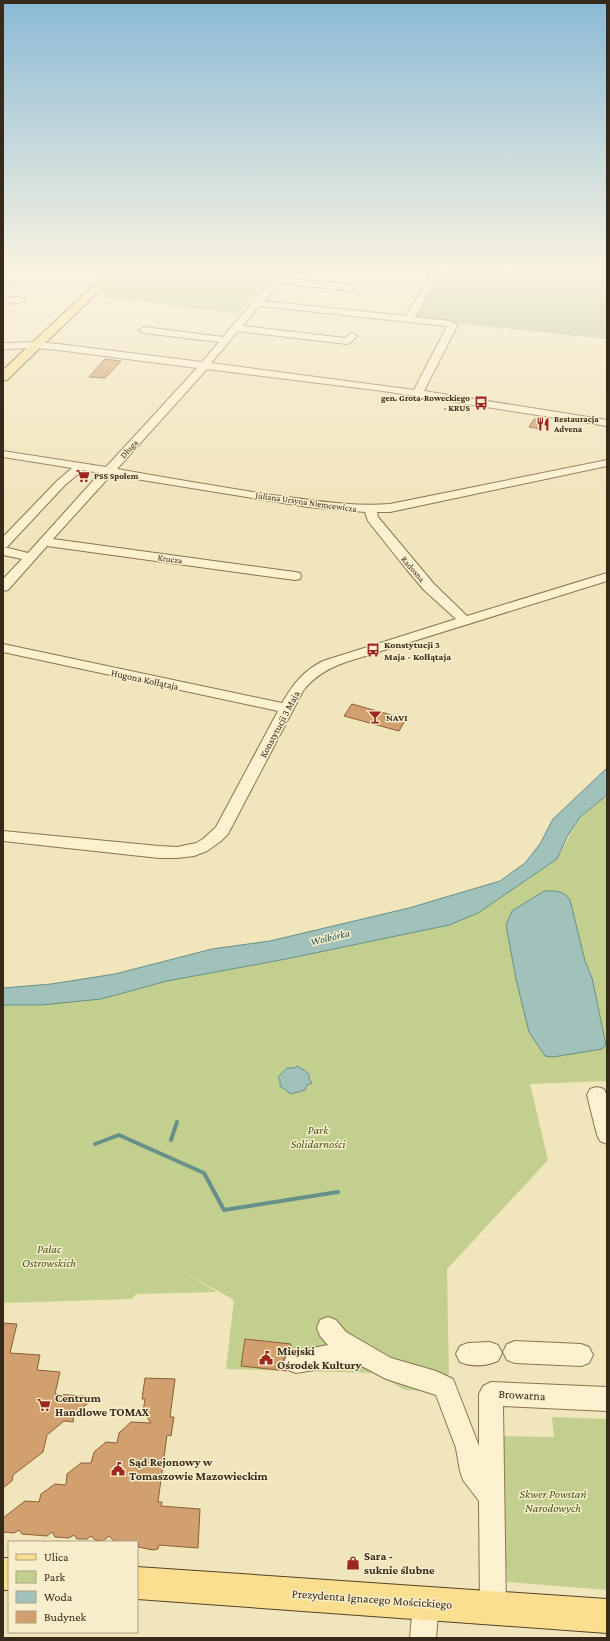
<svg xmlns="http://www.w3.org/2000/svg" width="610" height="1641" font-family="'Crimson Pro',serif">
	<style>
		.green { fill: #c3cf8f }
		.cemetery { fill: #b9c38f }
		.water { fill: #a0c2ba; stroke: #679088 }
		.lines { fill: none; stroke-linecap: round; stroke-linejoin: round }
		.stream { stroke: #679088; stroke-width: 4 }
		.building { fill: #d29f6e; stroke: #8b5f38 }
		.minor-casing { stroke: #8a7454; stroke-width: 2 }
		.major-casing { stroke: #564129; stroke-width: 2 }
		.minor { fill: #fbf1cf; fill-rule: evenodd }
		.major { fill: #f9df8f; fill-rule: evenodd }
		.labels { text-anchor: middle; stroke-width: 3; stroke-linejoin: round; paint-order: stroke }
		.far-poi-label { font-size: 9px; font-weight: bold; fill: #372a1a; stroke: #f8eecc; text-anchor: start }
		.far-street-label { font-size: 9px; fill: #372a1a; stroke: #f8eecc }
		.poi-label { font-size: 10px; font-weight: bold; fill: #372a1a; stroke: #f8eecc; text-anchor: start }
		.street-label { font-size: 10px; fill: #372a1a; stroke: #f8eecc }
		.water-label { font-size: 11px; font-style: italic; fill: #285859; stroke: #f8eecc }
		.near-park-label { font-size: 12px; font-style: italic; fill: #44561f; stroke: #f8eecc }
		.near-poi-label { font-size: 12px; font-weight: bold; fill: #372a1a; stroke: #f8eecc; text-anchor: start }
		.near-street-label { font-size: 12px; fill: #372a1a; stroke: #f8eecc }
	</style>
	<rect width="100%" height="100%" fill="#f1e5bc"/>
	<!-- green -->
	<g class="green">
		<path d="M 126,269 L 277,269 L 239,314 L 98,296 Z"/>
		<path d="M 607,795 L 607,1081 L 530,1084 L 548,1160 L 447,1269 L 449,1381 L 437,1392 L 405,1390 L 375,1373 L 226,1369 L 234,1300 L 184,1272 L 217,1292 L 136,1294 L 132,1299 L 3,1303 L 3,1005 L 418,930 L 557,859 L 580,817 Z"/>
		<path d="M 552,1417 L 607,1419 L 607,1590 L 507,1582 L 507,1569 L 502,1568 L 498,1436 L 554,1437 Z"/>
	</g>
	<!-- cemetery -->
	<path class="cemetery" d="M 442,269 L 607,269 L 607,339 L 416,319 Z"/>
	<!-- water -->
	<g class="water">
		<path d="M 607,768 L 607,795 L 580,817 L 567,837 L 557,859 L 478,913 L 449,925 L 286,959 L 167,981 L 101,999 L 41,1005 L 3,1005 L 3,988 L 51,984 L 115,974 L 212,949 L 270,941 L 409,908 L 500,881 L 525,863 L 540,844 L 553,819 Z"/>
		<path d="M 544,891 C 555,891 564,890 570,900 L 585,961 L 592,978 L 606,1045 L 602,1049 L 553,1057 L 545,1056 L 529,1032 L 516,979 L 506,925 L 512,911 Z"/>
		<path d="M 298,1066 C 302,1070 306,1070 309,1075 L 309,1079 L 312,1083 L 307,1085 L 305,1090 L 291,1094 L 280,1086 L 280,1080 L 278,1077 L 287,1068 L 294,1068 Z"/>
	</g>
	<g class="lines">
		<!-- stream -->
		<g class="stream">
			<path d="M 171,1140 L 177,1122"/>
			<path d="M 95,1144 L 119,1135 L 204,1173 L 224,1210 L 338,1192"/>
		</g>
	</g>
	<!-- building -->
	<g class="building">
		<path d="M 105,359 L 121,361 L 105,378 L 89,377 Z"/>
		<path d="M 534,419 L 545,421 L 541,429 L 529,427 Z"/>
		<path d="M 352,704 L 406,719 L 399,731 L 344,716 Z"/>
		<path d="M 3,1323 L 17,1324 L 10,1353 L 40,1355 L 37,1370 L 60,1372 L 55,1394 L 96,1397 L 74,1414 L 73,1422 L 64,1421 L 47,1435 L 43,1452 L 13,1475 L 12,1481 L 3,1488 Z"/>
		<path d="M 245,1339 L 291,1344 L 290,1352 L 287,1353 L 283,1361 L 287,1371 L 241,1366 Z"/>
		<path d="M 145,1378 L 175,1379 L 170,1417 L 174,1417 L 171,1436 L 167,1435 L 158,1502 L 162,1502 L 161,1506 L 200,1509 L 198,1548 L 159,1545 L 158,1549 L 153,1550 L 138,1547 L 139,1544 L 137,1542 L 114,1541 L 109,1536 L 103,1541 L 95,1540 L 91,1536 L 87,1539 L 77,1539 L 74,1535 L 69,1538 L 55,1537 L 52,1532 L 47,1536 L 22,1534 L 19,1530 L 14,1533 L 3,1532 L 3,1518 L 25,1501 L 39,1502 L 41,1494 L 55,1484 L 66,1485 L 67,1474 L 81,1463 L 91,1463 L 94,1452 L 106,1442 L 117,1443 L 119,1433 L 131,1422 L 151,1423 L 143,1411 L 145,1399 L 142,1399 Z"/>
	</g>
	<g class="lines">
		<!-- minor casing -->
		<g class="minor-casing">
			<g id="minor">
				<path d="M 281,269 L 290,269 L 283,278 L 351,285 L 355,288 L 351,291 L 279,283 L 264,301 L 406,316 L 434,269 L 442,269 L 415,317 L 451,321 L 454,322 L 457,326 L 424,391 L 607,420 L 607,426 L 383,391 L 207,369 L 117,469 C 168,478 220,487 272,495 C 312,500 350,507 390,504 L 607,460 L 607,466 L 390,512 L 377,512 L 378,517 L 434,584 L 467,616 L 607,573 L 607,581 L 346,662 C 329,668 314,676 303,691 L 228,834 L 221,841 L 207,851 L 194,856 L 177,858 L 159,858 L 3,841 L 3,831 L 159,846 L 177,847 L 196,843 L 203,839 L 216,827 L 278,711 L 3,652 L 3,644 L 282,703 C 293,684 303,671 323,661 L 456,619 L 424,590 L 407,570 L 368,521 L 365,512 L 308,507 L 111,475 L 53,539 L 295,572 L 300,573 L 301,576 L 300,579 L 295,580 L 47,546 L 8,590 L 3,591 L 3,579 L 22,559 L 3,555 L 3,537 L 57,481 L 72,468 L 3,457 L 3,451 L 106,467 L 197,368 L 58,350 L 36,348 L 3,349 L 3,343 L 36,342 L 58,344 L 202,362 L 219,342 L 144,333 L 139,330 L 144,327 L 223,337 ZM 259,306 L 447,326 L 414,390 L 211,363 L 238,331 L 347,344 L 350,343 L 357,336 L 352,333 L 345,338 L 243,326 ZM 83,470 L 100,473 L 28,553 L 4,547 L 7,547 L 65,485 Z"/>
				<path d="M 3,280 L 11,281 L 12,283 L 11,285 L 3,286 Z"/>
				<path d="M 20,297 L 25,300 L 23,302 L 3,304 L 3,298 Z"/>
				<path d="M 597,1087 L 604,1089 L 607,1096 L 607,1144 L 600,1141 L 597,1135 L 587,1095 L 590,1089 Z"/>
				<path d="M 328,1317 L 336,1320 L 346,1332 L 391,1358 L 436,1371 L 453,1379 L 479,1446 L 479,1394 L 483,1386 L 491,1382 L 607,1387 L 607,1411 L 503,1406 L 506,1608 L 502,1617 L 493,1621 L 484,1617 L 480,1608 L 479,1501 L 463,1480 L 460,1471 L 456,1448 L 436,1395 L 386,1379 L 356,1363 L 296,1373 L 288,1370 L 284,1362 L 288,1354 L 296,1351 L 328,1345 L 320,1336 L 317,1328 L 320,1320 Z"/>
				<path d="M 515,1341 L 581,1344 L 589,1347 L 593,1355 L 589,1363 L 581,1366 L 515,1363 L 507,1360 L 503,1352 L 507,1344 Z"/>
				<path d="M 490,1342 L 498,1345 L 502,1353 L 498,1361 C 486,1366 472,1367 460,1362 L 456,1354 L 460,1346 L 468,1343 Z"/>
				<path d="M 426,1590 L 435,1594 L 439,1603 L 436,1638 L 410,1638 L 413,1603 L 417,1594 Z"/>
			</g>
		</g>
		<!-- major casing -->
		<g class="major-casing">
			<g id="major">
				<path d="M 111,269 L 122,269 L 7,380 L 3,381 L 3,370 Z"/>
				<rect x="3" y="1558" width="6" height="32"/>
				<path d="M 137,1567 L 607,1599 L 607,1633 L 137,1599 Z"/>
			</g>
		</g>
		<!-- minor -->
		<use href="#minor" class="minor"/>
		<!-- major -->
		<use href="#major" class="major"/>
	</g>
	<!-- sky -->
	<linearGradient id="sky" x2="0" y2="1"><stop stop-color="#8bbad6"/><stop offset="0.54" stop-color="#f9f3e1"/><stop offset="1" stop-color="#f9f3e1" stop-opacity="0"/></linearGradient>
	<rect width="610" height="499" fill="url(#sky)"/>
	<!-- icons -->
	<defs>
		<g id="bus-bare" transform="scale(1.08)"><path d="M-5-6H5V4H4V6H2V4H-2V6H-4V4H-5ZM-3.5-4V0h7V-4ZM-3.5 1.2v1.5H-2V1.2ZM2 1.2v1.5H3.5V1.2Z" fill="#9d271f" stroke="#f8eecc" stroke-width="2.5" paint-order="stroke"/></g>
		<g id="restaurant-bare" transform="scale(1.08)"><path d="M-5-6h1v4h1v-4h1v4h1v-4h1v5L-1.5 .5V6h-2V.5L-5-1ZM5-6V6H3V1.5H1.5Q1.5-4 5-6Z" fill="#9d271f" stroke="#f8eecc" stroke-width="2.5" paint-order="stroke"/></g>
		<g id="supermarket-bare" transform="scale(1.08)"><path d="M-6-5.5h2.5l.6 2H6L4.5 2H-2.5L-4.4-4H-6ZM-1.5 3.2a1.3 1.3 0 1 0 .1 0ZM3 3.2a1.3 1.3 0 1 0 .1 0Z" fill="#9d271f" stroke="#f8eecc" stroke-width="2.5" paint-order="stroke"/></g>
		<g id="bar-bare" transform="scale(1.08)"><path d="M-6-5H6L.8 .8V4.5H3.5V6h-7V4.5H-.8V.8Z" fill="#9d271f" stroke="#f8eecc" stroke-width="2.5" paint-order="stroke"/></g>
		<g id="civic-bare" transform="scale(1.08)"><path d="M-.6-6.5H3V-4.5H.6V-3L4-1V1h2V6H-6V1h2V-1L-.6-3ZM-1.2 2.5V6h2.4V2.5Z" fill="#9d271f" stroke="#f8eecc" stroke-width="2.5" paint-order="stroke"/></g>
		<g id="shop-bare" transform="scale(1.08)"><path d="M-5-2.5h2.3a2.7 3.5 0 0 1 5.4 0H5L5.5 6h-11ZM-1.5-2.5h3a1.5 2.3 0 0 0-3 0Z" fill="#9d271f" stroke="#f8eecc" stroke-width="2.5" paint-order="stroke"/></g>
	</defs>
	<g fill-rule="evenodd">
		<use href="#bus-bare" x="481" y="403"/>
		<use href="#restaurant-bare" x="543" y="424"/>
		<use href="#supermarket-bare" x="83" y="476"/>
		<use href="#bus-bare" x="373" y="650"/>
		<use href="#bar-bare" x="375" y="717"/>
		<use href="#civic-bare" x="266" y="1358"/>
		<use href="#supermarket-bare" x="44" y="1405"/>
		<use href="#civic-bare" x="118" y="1469"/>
		<use href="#shop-bare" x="353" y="1563"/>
	</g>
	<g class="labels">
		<!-- far-poi labels -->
		<g class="far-poi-label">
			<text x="470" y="401" text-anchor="end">gen. Grota-Roweckiego<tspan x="470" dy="10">- KRUS</tspan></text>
			<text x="554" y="422">Restauracja<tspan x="554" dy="10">Advena</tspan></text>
			<text x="94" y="479">PSS Społem</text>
		</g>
		<!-- far-street labels -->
		<g class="far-street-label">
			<text transform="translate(129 449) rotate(-48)" y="3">Długa</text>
			<text transform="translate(306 502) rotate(8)" y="3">Juliana Ursyna Niemcewicza</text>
			<text transform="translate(170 559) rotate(8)" y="3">Krucza</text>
			<text transform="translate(413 569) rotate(49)" y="3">Radosna</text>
		</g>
		<!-- poi labels -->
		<g class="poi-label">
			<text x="384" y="648">Konstytucji 3<tspan x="384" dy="12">Maja - Kołłątaja</tspan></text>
			<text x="386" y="721">NAVI</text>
		</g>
		<!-- street labels -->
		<g class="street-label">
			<text transform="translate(145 679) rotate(12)" y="4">Hugona Kołłątaja</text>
			<text transform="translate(279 724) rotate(-62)" y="4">Konstytucji 3 Maja</text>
		</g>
		<!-- water labels -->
		<g class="water-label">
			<text transform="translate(330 937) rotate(-13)" y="4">Wolbórka</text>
		</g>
		<!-- near-park labels -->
		<g class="near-park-label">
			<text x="318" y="1134">Park<tspan x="318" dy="14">Solidarności</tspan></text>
			<text x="49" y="1253">Pałac<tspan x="49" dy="14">Ostrowskich</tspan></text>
			<text x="553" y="1498">Skwer Powstań<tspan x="553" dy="14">Narodowych</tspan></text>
		</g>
		<!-- near-poi labels -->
		<g class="near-poi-label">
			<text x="277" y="1355">Miejski<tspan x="277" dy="14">Ośrodek Kultury</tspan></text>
			<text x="55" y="1402">Centrum<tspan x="55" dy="14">Handlowe TOMAX</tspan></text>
			<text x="129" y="1466">Sąd Rejonowy w<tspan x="129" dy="14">Tomaszowie Mazowieckim</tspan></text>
			<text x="364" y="1560">Sara -<tspan x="364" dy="14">suknie ślubne</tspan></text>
		</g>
		<!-- near-street labels -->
		<g class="near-street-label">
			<text transform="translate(522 1395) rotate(3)" y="4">Browarna</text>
			<text transform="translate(372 1599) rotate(4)" y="4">Prezydenta Ignacego Mościckiego</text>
		</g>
	</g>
	<!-- border -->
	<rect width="610" height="1641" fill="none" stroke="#372a1a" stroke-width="8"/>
	<!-- legend -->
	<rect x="8" y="1541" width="130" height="92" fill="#f8eecc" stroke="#aba085"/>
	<rect x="16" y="1554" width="20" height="6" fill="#f9df8f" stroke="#aba085"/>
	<text x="44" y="1561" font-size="12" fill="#372a1a">Ulica</text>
	<rect x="16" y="1571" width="20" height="12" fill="#c3cf8f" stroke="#aba085"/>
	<text x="44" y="1581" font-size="12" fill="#372a1a">Park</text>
	<rect x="16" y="1591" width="20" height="12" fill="#a0c2ba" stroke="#aba085"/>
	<text x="44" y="1601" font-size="12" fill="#372a1a">Woda</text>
	<rect x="16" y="1611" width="20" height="12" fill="#d29f6e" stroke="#aba085"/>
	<text x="44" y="1621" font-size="12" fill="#372a1a">Budynek</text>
</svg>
